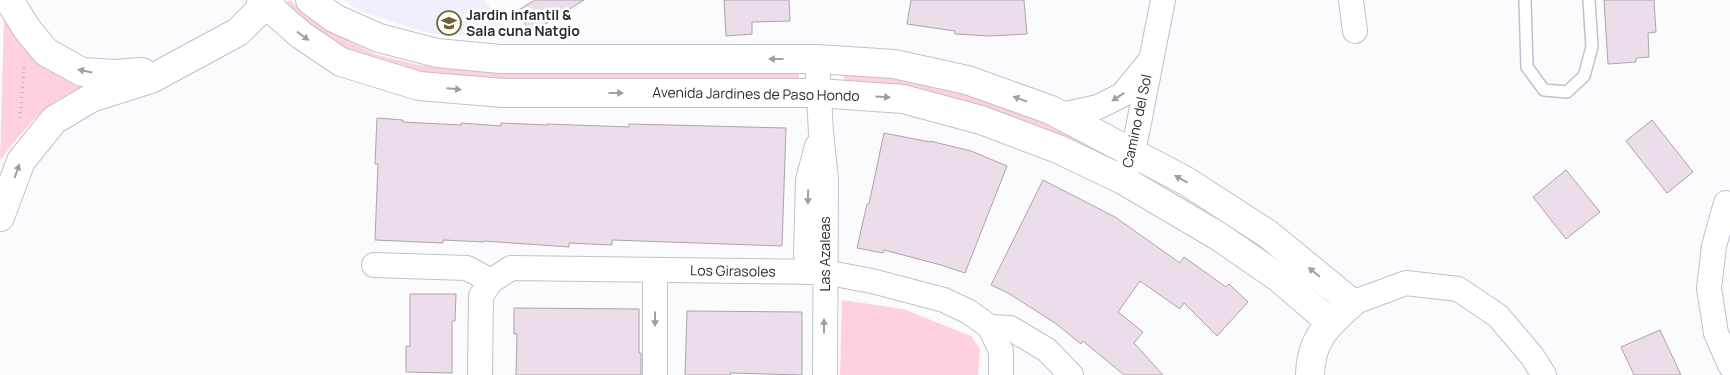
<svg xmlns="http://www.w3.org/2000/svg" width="1730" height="375" font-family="Manrope,sans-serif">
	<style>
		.built { fill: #f2effd }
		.green { fill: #ffd1df }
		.building { fill: #ebdeea; stroke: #aea2ad }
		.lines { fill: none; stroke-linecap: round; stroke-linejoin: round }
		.service-casing { stroke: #c3bfcf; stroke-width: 14 }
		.minor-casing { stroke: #c3bfcf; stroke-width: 26 }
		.tertiary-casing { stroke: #c3bfcf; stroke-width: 30 }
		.path { stroke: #b5b4b8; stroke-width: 3; stroke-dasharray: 1 4; stroke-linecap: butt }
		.service { stroke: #fff; stroke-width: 11 }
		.minor { stroke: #fff; stroke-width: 24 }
		.tertiary { stroke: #fff; stroke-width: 28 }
		.oneway { fill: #a09fa2 }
		.labels { text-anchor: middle; stroke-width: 5; stroke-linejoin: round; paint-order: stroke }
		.poi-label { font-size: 14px; font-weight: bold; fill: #2b2a30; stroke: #fff; text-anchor: start }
		.street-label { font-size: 14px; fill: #2b2a30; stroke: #fff }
	</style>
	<rect width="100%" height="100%" fill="#fbfafd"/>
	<!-- built -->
	<path class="built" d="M 344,0 L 485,0 L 510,38 L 433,34 L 361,12 Z"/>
	<!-- green -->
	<g class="green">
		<path d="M 290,0 L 311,18 L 338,35 L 374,54 L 418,65 L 466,69 L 799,72 L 799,78 L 754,81 L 455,78 L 417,72 L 345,52 L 314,31 L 285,5 Z"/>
		<path d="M 4,18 L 25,45 L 99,86 C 88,89 75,91 65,96 C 40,107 17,139 0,160 Z"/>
		<path d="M 844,75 L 892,77 L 985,99 L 1047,122 L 1094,147 L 1090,154 L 844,82 Z"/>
		<path d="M 842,300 L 903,309 L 971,336 L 980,349 L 978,375 L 840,375 Z"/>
	</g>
	<!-- building -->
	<g class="building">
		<path d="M 535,0 L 584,0 L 531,33 L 517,11 Z"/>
		<path d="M 724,0 L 789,0 L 790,21 L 752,22 L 752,34 L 726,36 Z"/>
		<path d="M 911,0 L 1024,0 L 1027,34 L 989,36 L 955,34 L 955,31 L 907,24 Z"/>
		<path d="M 1604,0 L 1654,0 L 1656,32 L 1648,33 L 1649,57 L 1636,58 L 1636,62 L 1608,64 Z"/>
		<path d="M 377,118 L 403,120 L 403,122 L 461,125 L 461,123 L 501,126 L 501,123 L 547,125 L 547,124 L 629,127 L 629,124 L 786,128 L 782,246 L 612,240 L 612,245 L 569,243 L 569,247 L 484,241 L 484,242 L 443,240 L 443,243 L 375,240 L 378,164 L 375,164 Z"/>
		<path d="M 1652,120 L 1693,172 L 1667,193 L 1626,141 Z"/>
		<path d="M 884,133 L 930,142 L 930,141 L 971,151 L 1007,166 L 965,273 L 941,265 L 884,250 L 883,253 L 857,248 L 867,204 L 869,204 Z"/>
		<path d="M 1566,170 L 1600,212 L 1566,239 L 1533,197 Z"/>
		<path d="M 1043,180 L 1115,217 L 1180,263 L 1184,257 L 1226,287 L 1229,284 L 1248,302 L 1217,336 L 1184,303 L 1180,309 L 1140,281 L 1118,312 L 1143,332 L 1134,343 L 1163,375 L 1124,375 L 1083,341 L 1081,344 L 1055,323 L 1008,293 L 991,285 Z"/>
		<path d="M 410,294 L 456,294 L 455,321 L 452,321 L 452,373 L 406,372 L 406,346 L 410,346 Z"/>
		<path d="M 514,308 L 639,309 L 639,353 L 641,353 L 641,375 L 516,375 L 517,334 L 514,334 Z"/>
		<path d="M 687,311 L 802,312 L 802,375 L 730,373 L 730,375 L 685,375 Z"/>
		<path d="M 1660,330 L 1681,375 L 1634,375 L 1621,347 Z"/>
	</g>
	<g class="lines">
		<!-- service casing -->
		<g class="service-casing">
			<path id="service" d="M 1525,0 L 1527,67 L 1544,90 L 1567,92 L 1584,76 L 1592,47 L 1589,0"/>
		</g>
		<!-- minor casing -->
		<g class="minor-casing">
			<g id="minor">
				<path d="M 1351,0 L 1355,31"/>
				<path d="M 817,59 L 821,133 L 826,179 L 825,375"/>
				<path d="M 1061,115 L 1098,107 L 1122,95 L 1149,62"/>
				<path d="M 1127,169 L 1133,153 L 1163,0"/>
				<path d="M 1726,203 L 1714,246 L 1709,288 L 1716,333 L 1730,365"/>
				<path d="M 374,265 L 467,268 L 491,281"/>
				<path d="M 655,270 L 655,375"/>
				<path d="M 808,272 L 806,254 L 808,180 L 817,146"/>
				<path d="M 1352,303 L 1406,283 L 1458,289 L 1498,316 L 1532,356 L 1544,375"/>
				<path d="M 990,327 L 1001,351 L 1001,375"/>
				<path d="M 480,375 L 481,296 L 491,281 L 511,268 L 824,272 L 872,281 L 944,300 L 969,312 L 990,327 L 1010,328 L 1047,350 L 1071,375"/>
			</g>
		</g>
		<!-- tertiary casing -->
		<g class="tertiary-casing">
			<g id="tertiary">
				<path d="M 9,0 L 27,29 L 46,52 L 82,72 L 115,74 L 142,72"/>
				<path d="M 261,0 L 301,35 L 341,62 L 419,86 L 503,93 L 818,93 L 903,99 L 981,120 L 1058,149 L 1123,180 L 1218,236 L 1279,278 L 1330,322"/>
				<path d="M 310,0 L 334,18 L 379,38 L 437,53 L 500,59 L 817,59 L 894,64 L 967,80 L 1051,110 L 1186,181 L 1268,234 L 1352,303 C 1327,325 1311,339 1310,375"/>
				<path d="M 0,217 L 21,161 L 54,120 L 91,98 L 151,79 L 238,32 L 270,0"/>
			</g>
		</g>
		<!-- path -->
		<path class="path" d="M 20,118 L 24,67"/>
		<!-- service -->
		<use href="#service" class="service"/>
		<!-- minor -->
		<use href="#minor" class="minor"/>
		<!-- tertiary -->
		<use href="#tertiary" class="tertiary"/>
	</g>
	<!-- one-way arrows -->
	<defs><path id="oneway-solid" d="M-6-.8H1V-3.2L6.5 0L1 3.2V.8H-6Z" transform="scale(1.25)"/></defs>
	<g class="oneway">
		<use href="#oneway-solid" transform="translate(303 36) rotate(36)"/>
		<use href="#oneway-solid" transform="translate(776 59) rotate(180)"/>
		<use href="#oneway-solid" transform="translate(85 71) rotate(-168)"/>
		<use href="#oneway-solid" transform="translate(454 89) rotate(5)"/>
		<use href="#oneway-solid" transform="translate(616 93)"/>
		<use href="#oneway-solid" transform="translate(883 97) rotate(4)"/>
		<use href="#oneway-solid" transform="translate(1118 97) rotate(147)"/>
		<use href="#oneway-solid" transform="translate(1020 99) rotate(-160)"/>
		<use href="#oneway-solid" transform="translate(17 171) rotate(-70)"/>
		<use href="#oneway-solid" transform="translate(1181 179) rotate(-151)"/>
		<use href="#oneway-solid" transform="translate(808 197) rotate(91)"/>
		<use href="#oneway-solid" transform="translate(1314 272) rotate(-141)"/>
		<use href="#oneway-solid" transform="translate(655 319) rotate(90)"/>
		<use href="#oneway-solid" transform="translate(824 326) rotate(-90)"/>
	</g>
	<!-- icons -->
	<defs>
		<g id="school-ring" transform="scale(1.25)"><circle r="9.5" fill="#fff" stroke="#736230" stroke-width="1.5"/><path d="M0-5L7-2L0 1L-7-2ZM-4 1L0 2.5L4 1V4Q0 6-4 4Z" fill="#736230"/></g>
	</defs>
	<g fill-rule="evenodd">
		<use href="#school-ring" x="449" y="23"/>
	</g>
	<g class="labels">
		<!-- poi labels -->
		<g class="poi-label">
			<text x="466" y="20">Jardin infantil &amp;<tspan x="466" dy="16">Sala cuna Natgio</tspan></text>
		</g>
		<!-- street labels -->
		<g class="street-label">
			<text transform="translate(756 94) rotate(1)" y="5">Avenida Jardines de Paso Hondo</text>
			<text transform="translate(1137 121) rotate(-78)" y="5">Camino del Sol</text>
			<text transform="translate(825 254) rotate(-90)" y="5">Las Azaleas</text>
			<text transform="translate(733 271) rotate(1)" y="5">Los Girasoles</text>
		</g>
	</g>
</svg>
